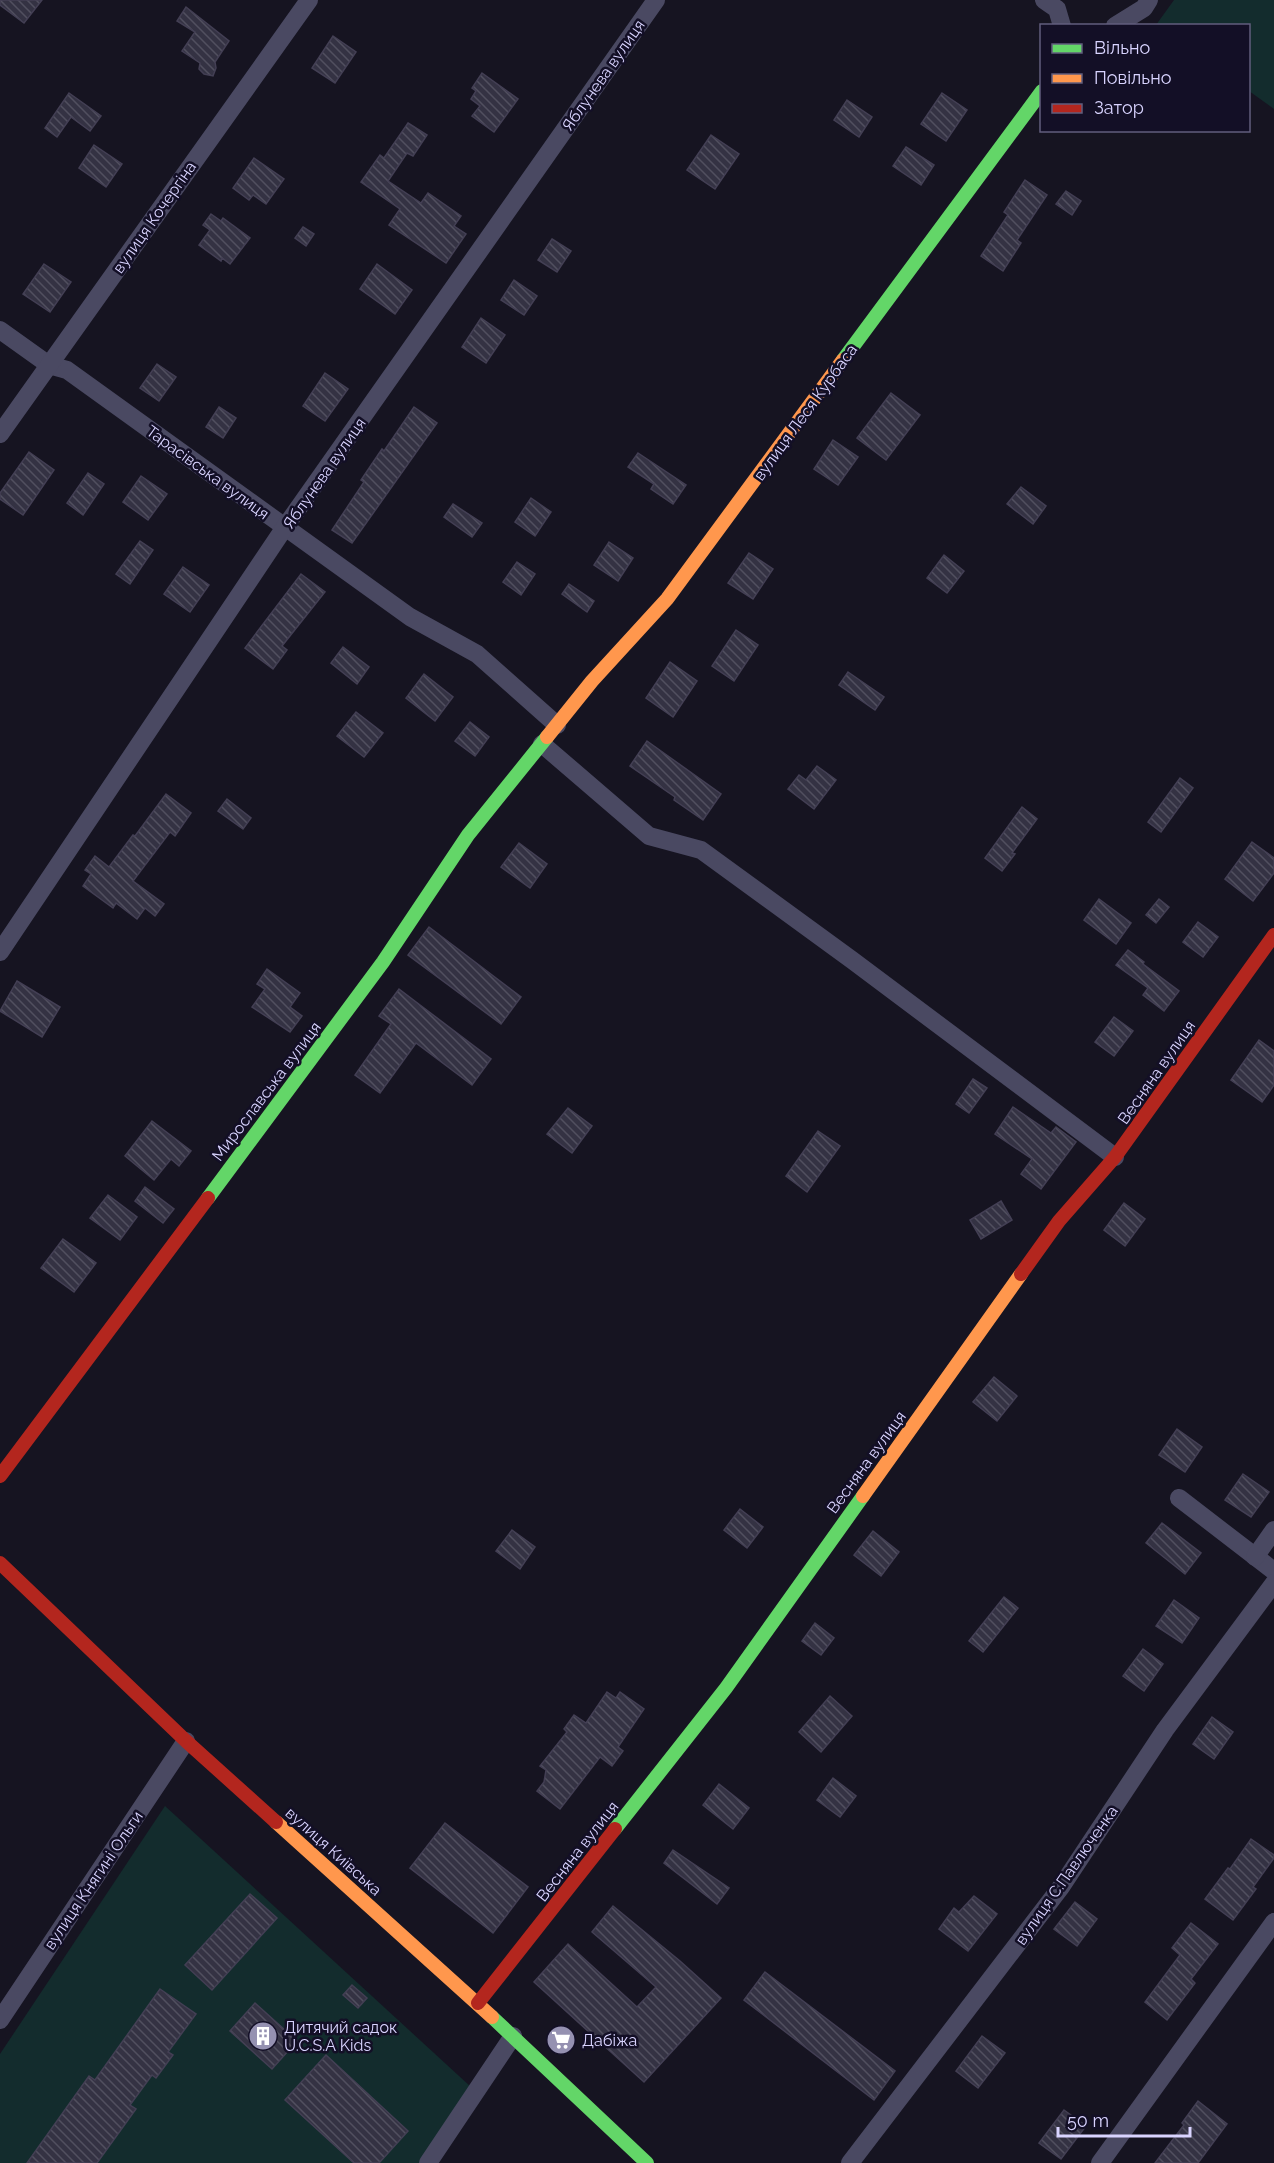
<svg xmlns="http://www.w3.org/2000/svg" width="1274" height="2163" font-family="Raleway,sans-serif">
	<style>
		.garden { fill: #132c2d }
		.building { fill: url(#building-back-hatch); stroke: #433f54; stroke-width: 1.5 }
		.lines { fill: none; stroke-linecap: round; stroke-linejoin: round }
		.street { stroke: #4a4962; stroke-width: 18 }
		.fast { stroke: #63d668; stroke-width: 14 }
		.slow { stroke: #ff974d; stroke-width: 14 }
		.jam { stroke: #b3261e; stroke-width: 14 }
		.labels { text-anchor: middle; stroke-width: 5; stroke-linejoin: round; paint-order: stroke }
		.street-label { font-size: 16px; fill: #d9d4ff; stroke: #130f26 }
		.poi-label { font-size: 16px; fill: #d9d4ff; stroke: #130f26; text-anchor: start }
	</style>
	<defs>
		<pattern id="building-back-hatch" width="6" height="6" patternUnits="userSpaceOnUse" patternTransform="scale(1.5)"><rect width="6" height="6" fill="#343243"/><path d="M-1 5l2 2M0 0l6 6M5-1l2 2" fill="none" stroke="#514f5f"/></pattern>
	</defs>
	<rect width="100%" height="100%" fill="#161421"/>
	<!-- garden -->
	<g class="garden">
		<path d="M 1174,0 L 1274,0 L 1274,109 L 1249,91 L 1248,26 L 1157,25 L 1156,25 Z"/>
		<path d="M 165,1806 L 471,2087 L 420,2163 L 0,2163 L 0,2054 Z"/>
	</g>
	<!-- building -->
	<g class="building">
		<path d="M 0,0 L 42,0 L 24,23 L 0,5 Z"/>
		<path d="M 186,7 L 229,41 L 215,62 L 216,68 L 213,76 L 204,74 L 199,69 L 200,63 L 182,51 L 195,32 L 177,21 Z"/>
		<path d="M 333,36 L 356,52 L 335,83 L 312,68 Z"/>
		<path d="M 482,73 L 518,99 L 494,132 L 472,116 L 480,106 L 471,99 L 476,91 L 472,88 Z"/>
		<path d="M 69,93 L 101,116 L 90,131 L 71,117 L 57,137 L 45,128 Z"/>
		<path d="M 942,93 L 967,110 L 946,141 L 921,124 Z"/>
		<path d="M 847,100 L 872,117 L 859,137 L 834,120 Z"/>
		<path d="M 408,123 L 427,135 L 413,156 L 407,153 L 388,181 L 421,203 L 428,193 L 461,216 L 454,226 L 466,234 L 446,263 L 389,225 L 400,209 L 361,182 L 380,155 L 384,158 Z"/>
		<path d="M 711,135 L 739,154 L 715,189 L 687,170 Z"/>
		<path d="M 94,145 L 122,164 L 106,187 L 79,168 Z"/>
		<path d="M 906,147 L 934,165 L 921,185 L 893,166 Z"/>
		<path d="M 254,158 L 284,179 L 266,204 L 253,195 L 249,200 L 233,188 Z"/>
		<path d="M 1025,180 L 1047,195 L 1017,240 L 1021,243 L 1003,271 L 981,256 L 1008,215 L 1004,212 Z"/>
		<path d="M 1066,191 L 1081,201 L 1072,215 L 1056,204 Z"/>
		<path d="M 211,214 L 221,221 L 223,218 L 250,238 L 230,264 L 222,258 L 221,261 L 199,245 L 210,230 L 203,225 Z"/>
		<path d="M 303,227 L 314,234 L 306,246 L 295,238 Z"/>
		<path d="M 552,239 L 571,251 L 557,272 L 538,260 Z"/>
		<path d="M 44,264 L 71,282 L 50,312 L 23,294 Z"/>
		<path d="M 377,264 L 412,290 L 395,314 L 360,289 Z"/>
		<path d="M 514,280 L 537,296 L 524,315 L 501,300 Z"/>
		<path d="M 481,318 L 505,335 L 486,363 L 462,347 Z"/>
		<path d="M 157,364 L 176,377 L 159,401 L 140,388 Z"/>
		<path d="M 325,373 L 348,389 L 325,421 L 303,406 Z"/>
		<path d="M 891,393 L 920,415 L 886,460 L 857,438 Z"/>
		<path d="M 219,407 L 236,418 L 223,438 L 206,427 Z"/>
		<path d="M 414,407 L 437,423 L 352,543 L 332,530 L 364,482 L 361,480 L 382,449 L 384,451 Z"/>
		<path d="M 833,440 L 858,457 L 838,485 L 814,469 Z"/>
		<path d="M 29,452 L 54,470 L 23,515 L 0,499 L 0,493 Z"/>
		<path d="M 638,453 L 686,485 L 673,504 L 651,489 L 654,484 L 628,467 Z"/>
		<path d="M 88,473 L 104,484 L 83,515 L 67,503 Z"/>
		<path d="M 141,476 L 167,494 L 148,520 L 123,502 Z"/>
		<path d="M 1021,487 L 1046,506 L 1033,524 L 1007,504 Z"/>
		<path d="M 531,498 L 551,512 L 535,536 L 515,522 Z"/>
		<path d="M 453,504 L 482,523 L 472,537 L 444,517 Z"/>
		<path d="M 140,541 L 153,550 L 130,584 L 116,574 Z"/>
		<path d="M 609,542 L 633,558 L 618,581 L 594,565 Z"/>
		<path d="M 749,553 L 773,569 L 753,599 L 728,583 Z"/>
		<path d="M 944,555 L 964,571 L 947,593 L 927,578 Z"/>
		<path d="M 517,562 L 535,574 L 521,595 L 503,582 Z"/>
		<path d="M 183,567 L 209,585 L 190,612 L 164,594 Z"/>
		<path d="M 301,574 L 325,592 L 282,646 L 287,650 L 273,669 L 245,648 Z"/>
		<path d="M 569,584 L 594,601 L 587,612 L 562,594 Z"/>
		<path d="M 736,630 L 758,645 L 734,681 L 712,666 Z"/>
		<path d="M 343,647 L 369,667 L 357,684 L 331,663 Z"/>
		<path d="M 670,662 L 697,681 L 673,717 L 646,698 Z"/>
		<path d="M 848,672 L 884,697 L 875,710 L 839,685 Z"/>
		<path d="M 424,674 L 453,697 L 435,721 L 406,698 Z"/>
		<path d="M 356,712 L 383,733 L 364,757 L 337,736 Z"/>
		<path d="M 470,722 L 489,737 L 475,756 L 455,741 Z"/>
		<path d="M 647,741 L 721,794 L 703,820 L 674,800 L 675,797 L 630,766 Z"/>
		<path d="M 817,766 L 836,780 L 814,809 L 788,789 L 799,775 L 806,780 Z"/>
		<path d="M 1180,778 L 1193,788 L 1161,832 L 1148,822 Z"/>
		<path d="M 166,794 L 191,813 L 175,836 L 170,832 L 133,881 L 164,904 L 155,916 L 145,908 L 137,919 L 116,903 L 113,908 L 83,886 L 91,874 L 85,870 L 95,856 L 109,867 L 133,835 L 135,836 Z"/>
		<path d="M 227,799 L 251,818 L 243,829 L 218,811 Z"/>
		<path d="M 1022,807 L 1037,819 L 1012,853 L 1015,854 L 1002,871 L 985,858 Z"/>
		<path d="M 1252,842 L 1274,858 L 1274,873 L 1253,901 L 1225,879 Z"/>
		<path d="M 519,843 L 547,864 L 530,888 L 501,867 Z"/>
		<path d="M 1099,899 L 1131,923 L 1116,944 L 1084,920 Z"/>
		<path d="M 1159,899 L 1169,907 L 1156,923 L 1146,915 Z"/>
		<path d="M 1198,922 L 1218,937 L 1203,957 L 1183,942 Z"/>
		<path d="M 429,927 L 521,997 L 501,1024 L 408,955 Z"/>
		<path d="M 1128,950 L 1144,962 L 1143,964 L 1179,991 L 1164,1011 L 1143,995 L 1148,988 L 1116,965 Z"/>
		<path d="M 267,969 L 300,993 L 290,1007 L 302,1016 L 290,1032 L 252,1007 L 265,989 L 257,984 Z"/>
		<path d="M 17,981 L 60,1007 L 42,1037 L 0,1011 Z"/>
		<path d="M 399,989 L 491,1059 L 472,1085 L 416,1043 L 380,1093 L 355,1075 L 391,1024 L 379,1016 Z"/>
		<path d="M 1114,1017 L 1133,1031 L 1114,1056 L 1095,1042 Z"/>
		<path d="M 1259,1040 L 1274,1051 L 1274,1085 L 1262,1102 L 1231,1080 Z"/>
		<path d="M 973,1079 L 987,1088 L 969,1113 L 956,1104 Z"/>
		<path d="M 1013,1107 L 1051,1133 L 1056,1127 L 1076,1142 L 1041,1189 L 1021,1174 L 1032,1159 L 995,1134 Z"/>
		<path d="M 568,1108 L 592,1126 L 572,1153 L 547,1134 Z"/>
		<path d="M 152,1121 L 191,1151 L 179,1166 L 171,1159 L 154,1180 L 125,1156 Z"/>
		<path d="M 818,1131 L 840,1146 L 807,1192 L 786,1176 Z"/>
		<path d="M 145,1187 L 174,1209 L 163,1223 L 135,1201 Z"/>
		<path d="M 108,1195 L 137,1217 L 120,1240 L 90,1218 Z"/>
		<path d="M 1001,1201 L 1012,1220 L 981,1239 L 970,1220 Z"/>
		<path d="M 1124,1203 L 1145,1219 L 1125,1246 L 1104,1230 Z"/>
		<path d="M 63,1239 L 96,1263 L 74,1292 L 41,1268 Z"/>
		<path d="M 994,1377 L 1017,1396 L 997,1421 L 973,1402 Z"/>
		<path d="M 1177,1429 L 1202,1447 L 1185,1472 L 1159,1455 Z"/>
		<path d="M 1243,1474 L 1269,1492 L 1251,1517 L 1225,1500 Z"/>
		<path d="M 740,1509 L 763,1527 L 747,1548 L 724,1530 Z"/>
		<path d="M 1162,1523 L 1201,1553 L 1185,1574 L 1146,1543 Z"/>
		<path d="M 512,1530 L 535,1547 L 520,1569 L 496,1551 Z"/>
		<path d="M 873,1531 L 899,1552 L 881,1576 L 854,1555 Z"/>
		<path d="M 1004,1597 L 1018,1608 L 983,1652 L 969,1641 Z"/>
		<path d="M 1174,1600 L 1199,1618 L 1182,1643 L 1156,1626 Z"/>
		<path d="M 815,1623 L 834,1638 L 821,1655 L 802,1641 Z"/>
		<path d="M 1143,1649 L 1163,1664 L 1144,1691 L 1123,1676 Z"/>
		<path d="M 607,1692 L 616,1698 L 620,1692 L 644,1709 L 618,1747 L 623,1751 L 612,1766 L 600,1757 L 560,1809 L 537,1791 L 544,1782 L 546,1770 L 540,1766 L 567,1732 L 564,1729 L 574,1715 L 586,1723 Z"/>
		<path d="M 830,1696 L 852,1716 L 821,1752 L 799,1732 Z"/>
		<path d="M 1212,1717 L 1233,1732 L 1214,1759 L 1193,1744 Z"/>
		<path d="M 833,1778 L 856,1796 L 840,1817 L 817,1800 Z"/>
		<path d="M 719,1784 L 749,1808 L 733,1829 L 703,1805 Z"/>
		<path d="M 445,1823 L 528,1887 L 493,1933 L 410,1868 Z"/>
		<path d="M 1251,1839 L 1274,1855 L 1274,1858 L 1253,1887 L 1256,1889 L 1233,1920 L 1205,1899 L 1228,1868 L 1230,1869 Z"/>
		<path d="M 673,1850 L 729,1888 L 717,1904 L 664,1863 Z"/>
		<path d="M 250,1894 L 277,1918 L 212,1990 L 185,1965 Z"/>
		<path d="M 974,1896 L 997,1914 L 968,1951 L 939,1929 L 954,1908 L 959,1912 Z"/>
		<path d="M 1075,1902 L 1097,1919 L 1077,1946 L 1054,1929 Z"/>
		<path d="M 613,1906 L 680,1961 L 721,1998 L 644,2082 L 534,1982 L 568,1944 L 637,2007 L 656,1987 L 592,1932 Z"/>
		<path d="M 1191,1923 L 1218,1944 L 1191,1979 L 1195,1983 L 1167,2020 L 1145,2002 L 1180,1955 L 1172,1948 Z"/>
		<path d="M 765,1972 L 895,2071 L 874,2100 L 744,2000 Z"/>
		<path d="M 352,1985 L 367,1998 L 358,2008 L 343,1995 Z"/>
		<path d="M 160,1989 L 196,2014 L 168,2052 L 173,2055 L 156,2078 L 152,2075 L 130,2105 L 136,2109 L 97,2163 L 27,2163 L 89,2076 L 95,2080 Z"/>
		<path d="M 255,2003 L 297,2041 L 272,2069 L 230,2031 Z"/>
		<path d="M 982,2036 L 1005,2053 L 978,2088 L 956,2071 Z"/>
		<path d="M 326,2055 L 408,2131 L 379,2163 L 354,2163 L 285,2100 Z"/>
		<path d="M 1198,2101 L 1227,2124 L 1198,2163 L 1155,2163 L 1184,2125 L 1182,2123 Z"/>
		<path d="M 1064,2110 L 1086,2126 L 1061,2159 L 1039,2143 Z"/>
	</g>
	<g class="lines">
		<!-- street -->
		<g class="street">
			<path d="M 1044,0 L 1057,9 L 1062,26"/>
			<path d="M 1115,26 L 1144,8 L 1149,0"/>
			<path d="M 0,330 L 49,365 L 67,370 L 410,617 L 477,654 L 557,725"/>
			<path d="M 0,434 L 309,0"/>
			<path d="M 542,744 L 649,836 L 701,850 L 852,960 L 1115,1157"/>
			<path d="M 0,952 L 285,527 L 656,0"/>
			<path d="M 1179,1498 L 1274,1571"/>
			<path d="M 1255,1557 L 1274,1530"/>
			<path d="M 0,2020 L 186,1741"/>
			<path d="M 428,2163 L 513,2036"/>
			<path d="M 850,2163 L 1061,1887 L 1165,1730 L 1274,1583"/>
			<path d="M 1100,2163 L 1274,1922"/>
		</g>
		<!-- fast -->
		<g class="fast">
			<path d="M 843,360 L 1042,91"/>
			<path d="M 208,1198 L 383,962 L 468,835 L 547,737"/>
			<path d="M 615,1829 L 726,1688 L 863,1496"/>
			<path d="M 492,2017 L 647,2163"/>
		</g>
		<!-- slow -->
		<g class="slow">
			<path d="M 547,737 L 592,681 L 667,599 L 843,360"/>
			<path d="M 863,1496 L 1021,1274"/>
			<path d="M 276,1822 L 492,2017"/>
		</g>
		<!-- jam -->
		<g class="jam">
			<path d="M 1021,1274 L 1059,1221 L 1115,1157 L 1274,935"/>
			<path d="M 0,1476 L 208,1198"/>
			<path d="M 0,1563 L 186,1741 L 276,1822"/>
			<path d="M 478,2003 L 615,1829"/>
		</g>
	</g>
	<!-- icons -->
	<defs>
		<g id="building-disc" transform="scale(1.5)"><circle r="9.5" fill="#9591b1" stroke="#130f26"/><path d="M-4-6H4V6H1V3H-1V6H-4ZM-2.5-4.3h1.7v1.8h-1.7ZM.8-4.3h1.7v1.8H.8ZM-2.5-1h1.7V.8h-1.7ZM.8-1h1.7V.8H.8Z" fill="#fff"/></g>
		<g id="supermarket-disc" transform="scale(1.5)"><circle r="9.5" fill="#9591b1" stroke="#130f26"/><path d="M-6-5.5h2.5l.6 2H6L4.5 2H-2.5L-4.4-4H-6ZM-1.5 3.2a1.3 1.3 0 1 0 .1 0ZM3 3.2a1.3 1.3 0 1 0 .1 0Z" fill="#fff"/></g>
	</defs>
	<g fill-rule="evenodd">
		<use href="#building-disc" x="263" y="2036"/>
		<use href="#supermarket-disc" x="561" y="2040"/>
	</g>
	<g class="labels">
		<!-- street labels -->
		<g class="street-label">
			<text transform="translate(603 75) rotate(-55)" y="6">Яблунева вулиця</text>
			<text transform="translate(154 217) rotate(-55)" y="6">вулиця Кочергіна</text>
			<text transform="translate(805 412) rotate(-54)" y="6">вулиця Леся Курбаса</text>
			<text transform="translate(208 472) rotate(36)" y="6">Тарасівська вулиця</text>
			<text transform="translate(324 473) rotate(-55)" y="6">Яблунева вулиця</text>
			<text transform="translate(1156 1072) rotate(-55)" y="6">Весняна вулиця</text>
			<text transform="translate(266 1091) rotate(-53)" y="6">Мирославська вулиця</text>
			<text transform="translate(866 1462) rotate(-54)" y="6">Весняна вулиця</text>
			<text transform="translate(334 1851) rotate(42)" y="6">вулиця Київська</text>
			<text transform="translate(577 1851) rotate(-52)" y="6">Весняна вулиця</text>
			<text transform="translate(1066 1875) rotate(-55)" y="6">вулиця С.Павлюченка</text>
			<text transform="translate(93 1880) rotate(-56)" y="6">вулиця Княгині Ольги</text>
		</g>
		<!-- poi labels -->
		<g class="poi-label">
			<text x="284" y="2033">Дитячий садок<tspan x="284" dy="18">U.C.S.A Kids</tspan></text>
			<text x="582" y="2046">Дабіжа</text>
		</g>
	</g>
	<!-- legend -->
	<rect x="1040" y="24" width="210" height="108" fill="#130f26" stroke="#625e7d" stroke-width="1.5"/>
	<rect x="1052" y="44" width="30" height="9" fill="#63d668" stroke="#625e7d" stroke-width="1.5"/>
	<text x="1094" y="54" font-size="18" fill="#d9d4ff">Вільно</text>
	<rect x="1052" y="74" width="30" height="9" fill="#ff974d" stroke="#625e7d" stroke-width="1.5"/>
	<text x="1094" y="84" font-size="18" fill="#d9d4ff">Повільно</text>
	<rect x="1052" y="104" width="30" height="9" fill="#b3261e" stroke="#625e7d" stroke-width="1.5"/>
	<text x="1094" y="114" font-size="18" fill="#d9d4ff">Затор</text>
	<!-- scale -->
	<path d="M1058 2127v9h132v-9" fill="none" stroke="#d9d4ff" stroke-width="3"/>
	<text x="1067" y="2127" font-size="18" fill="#d9d4ff" stroke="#130f26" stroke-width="4.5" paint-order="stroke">50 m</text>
</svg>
